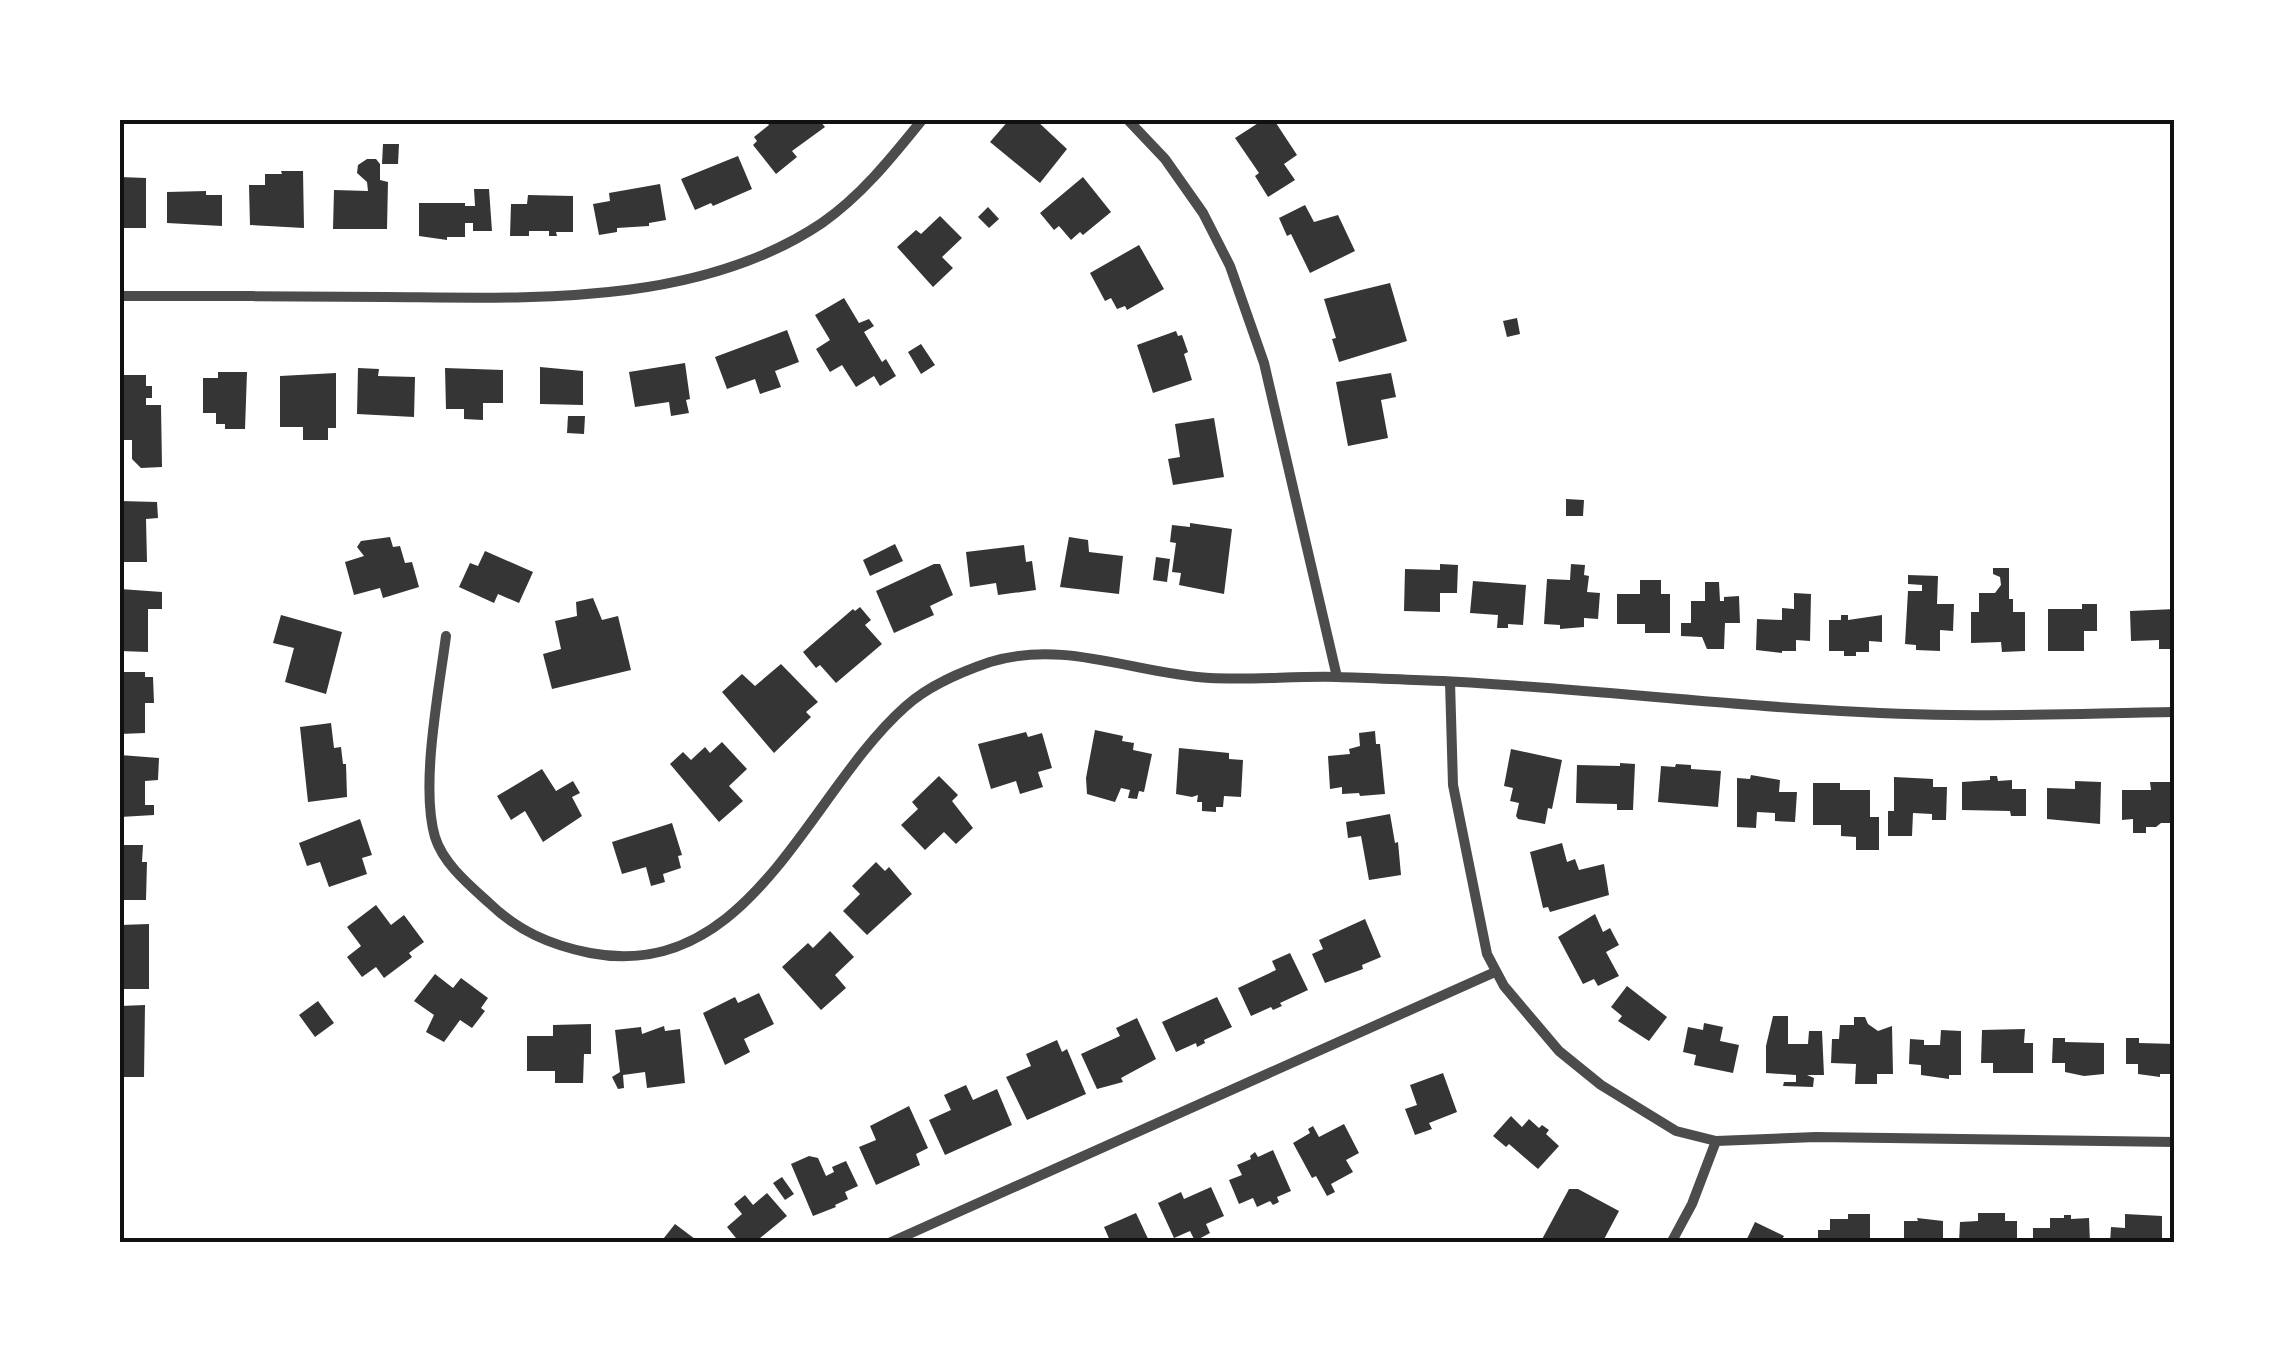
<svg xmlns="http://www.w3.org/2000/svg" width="2295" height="1363" font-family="'Asap Condensed',sans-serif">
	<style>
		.building { fill: #353535 }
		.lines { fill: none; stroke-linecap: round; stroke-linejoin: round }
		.minor { stroke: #4c4c4c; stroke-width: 10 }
		.neatline { fill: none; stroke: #111; stroke-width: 4 }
	</style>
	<rect width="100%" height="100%" fill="#fff"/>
	<!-- building -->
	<g class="building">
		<path d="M 765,120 L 819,120 L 825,127 L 792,151 L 797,157 L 776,174 L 753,145 L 757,141 L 754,137 L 769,125 Z"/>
		<path d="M 1009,120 L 1036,120 L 1067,149 L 1040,183 L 990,142 Z"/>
		<path d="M 1263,120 L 1274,120 L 1297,155 L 1284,164 L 1295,180 L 1268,197 L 1255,176 L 1259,173 L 1235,138 Z"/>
		<path d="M 383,144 L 399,144 L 398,164 L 382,164 Z"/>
		<path d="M 738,156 L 752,189 L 713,206 L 711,203 L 695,210 L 681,179 Z"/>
		<path d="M 367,159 L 376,159 L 380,164 L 380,180 L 388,182 L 387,229 L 333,229 L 334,190 L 368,191 L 367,182 L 357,173 L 358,165 Z"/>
		<path d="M 281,171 L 303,171 L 304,228 L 250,225 L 249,185 L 265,185 L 265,174 L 282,174 Z"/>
		<path d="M 120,177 L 146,178 L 146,228 L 120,228 Z"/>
		<path d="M 1083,177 L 1111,212 L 1083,235 L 1080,232 L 1071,240 L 1059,226 L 1054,230 L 1040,213 Z"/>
		<path d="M 660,184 L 666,220 L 649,223 L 649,226 L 617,228 L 617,232 L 599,235 L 593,204 L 610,201 L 609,193 Z"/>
		<path d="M 474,189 L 489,189 L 492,231 L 473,231 L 473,223 L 465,223 L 465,237 L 447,237 L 447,240 L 419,236 L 419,203 L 465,203 L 465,206 L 475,206 Z"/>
		<path d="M 206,191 L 206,195 L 222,195 L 222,226 L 167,223 L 167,192 Z"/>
		<path d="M 528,195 L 573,196 L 573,232 L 556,232 L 557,236 L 549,236 L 549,231 L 529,231 L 529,236 L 510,236 L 511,204 L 527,204 Z"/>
		<path d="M 1305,205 L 1314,222 L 1338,215 L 1355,251 L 1310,273 L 1291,234 L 1287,236 L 1279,218 Z"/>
		<path d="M 988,207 L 999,219 L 989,228 L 978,217 Z"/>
		<path d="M 940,216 L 962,238 L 942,257 L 953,268 L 933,287 L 897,247 L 916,230 L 921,234 Z"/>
		<path d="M 1139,245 L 1164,289 L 1127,310 L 1125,306 L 1117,309 L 1111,298 L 1105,301 L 1090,273 Z"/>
		<path d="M 1390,283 L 1407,341 L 1339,362 L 1332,339 L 1336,338 L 1324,299 Z"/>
		<path d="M 844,298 L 859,323 L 869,319 L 874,326 L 864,332 L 882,362 L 886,359 L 896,376 L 880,386 L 874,376 L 856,387 L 842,365 L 830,372 L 816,349 L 830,340 L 815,315 Z"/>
		<path d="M 1517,318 L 1520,334 L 1507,337 L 1503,321 Z"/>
		<path d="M 787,330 L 799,362 L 775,371 L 781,387 L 760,394 L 755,379 L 727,389 L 715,357 Z"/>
		<path d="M 1176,331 L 1178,336 L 1182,335 L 1188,352 L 1184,354 L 1192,380 L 1153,393 L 1137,345 Z"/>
		<path d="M 921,344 L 935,365 L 921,374 L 908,352 Z"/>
		<path d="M 685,363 L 690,399 L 686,400 L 689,413 L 671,416 L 669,402 L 635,407 L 629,372 Z"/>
		<path d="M 540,367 L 583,371 L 583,405 L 540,404 Z"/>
		<path d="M 358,368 L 379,369 L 378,376 L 415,377 L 414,417 L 357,414 Z"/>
		<path d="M 445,368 L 503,370 L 503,403 L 483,403 L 483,420 L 464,419 L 464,409 L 446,409 Z"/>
		<path d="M 218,372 L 247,372 L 245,429 L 225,429 L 225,424 L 216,424 L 216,413 L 203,413 L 203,378 L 218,378 Z"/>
		<path d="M 336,373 L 336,428 L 328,428 L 328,440 L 303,440 L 303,427 L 280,427 L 280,376 Z"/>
		<path d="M 1391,373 L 1396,397 L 1381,400 L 1388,438 L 1348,446 L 1336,382 Z"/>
		<path d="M 120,375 L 146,375 L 146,386 L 152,386 L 152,398 L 146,398 L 146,405 L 161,405 L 162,467 L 141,468 L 132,459 L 132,440 L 120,440 Z"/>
		<path d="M 568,416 L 585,416 L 584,434 L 567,433 Z"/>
		<path d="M 1214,418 L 1224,477 L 1173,485 L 1168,459 L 1180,457 L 1175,424 Z"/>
		<path d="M 1566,499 L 1584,500 L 1583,516 L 1566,516 Z"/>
		<path d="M 120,501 L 157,502 L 158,518 L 146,519 L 147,562 L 120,562 Z"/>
		<path d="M 1190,523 L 1232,529 L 1224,594 L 1179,585 L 1181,573 L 1172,572 L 1176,543 L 1170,542 L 1172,525 L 1190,527 Z"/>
		<path d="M 390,537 L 393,547 L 400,546 L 405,563 L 412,562 L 419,587 L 383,598 L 380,588 L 354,595 L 345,562 L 364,556 L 357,547 L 361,541 Z"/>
		<path d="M 1069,537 L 1088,540 L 1089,552 L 1123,556 L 1119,594 L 1060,587 Z"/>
		<path d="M 895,544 L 903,561 L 870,576 L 863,560 Z"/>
		<path d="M 1024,545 L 1026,562 L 1032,561 L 1036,590 L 998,595 L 996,583 L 970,587 L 966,552 Z"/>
		<path d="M 485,551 L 533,572 L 519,603 L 498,594 L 494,603 L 459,587 L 470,563 L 478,566 Z"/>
		<path d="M 1156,557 L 1170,559 L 1167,582 L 1153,580 Z"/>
		<path d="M 934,564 L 940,564 L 953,595 L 930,606 L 934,615 L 894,633 L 876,591 Z"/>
		<path d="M 1440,564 L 1458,565 L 1457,593 L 1440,593 L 1440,612 L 1404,611 L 1405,569 L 1440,570 Z"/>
		<path d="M 1571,564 L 1585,565 L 1584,575 L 1589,576 L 1587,592 L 1600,593 L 1598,619 L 1584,618 L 1584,627 L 1560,629 L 1560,625 L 1544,624 L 1547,579 L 1570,580 Z"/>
		<path d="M 1993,568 L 2009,568 L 2009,599 L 2013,599 L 2013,612 L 2025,612 L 2025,651 L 2002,652 L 2001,642 L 1971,643 L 1971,612 L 1979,612 L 1979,593 L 1995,593 L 2001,585 L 2000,577 L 1993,574 Z"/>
		<path d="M 1908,575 L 1938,576 L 1937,604 L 1954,604 L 1953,631 L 1940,630 L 1940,651 L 1916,650 L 1916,645 L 1905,644 L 1908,591 L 1922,591 L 1922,585 L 1908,584 Z"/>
		<path d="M 1640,580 L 1661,580 L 1661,594 L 1670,594 L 1670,633 L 1645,633 L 1645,624 L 1617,624 L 1617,594 L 1640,594 Z"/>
		<path d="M 1473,581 L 1526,585 L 1523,625 L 1508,624 L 1508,628 L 1497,628 L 1498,615 L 1470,613 Z"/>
		<path d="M 1705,582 L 1719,582 L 1720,601 L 1724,601 L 1724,597 L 1739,596 L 1740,623 L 1725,623 L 1724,649 L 1707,649 L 1702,637 L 1681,636 L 1681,623 L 1691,623 L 1691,601 L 1705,601 Z"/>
		<path d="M 120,589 L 162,592 L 162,609 L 148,609 L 148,652 L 120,651 Z"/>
		<path d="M 1794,593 L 1811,594 L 1810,641 L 1796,640 L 1796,651 L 1782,651 L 1782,653 L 1756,650 L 1757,619 L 1782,620 L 1782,608 L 1794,609 Z"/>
		<path d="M 593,598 L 602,620 L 618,616 L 631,670 L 552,689 L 543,654 L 561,649 L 555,621 L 577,616 L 576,602 Z"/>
		<path d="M 2082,604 L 2097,604 L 2097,631 L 2084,631 L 2084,651 L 2048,651 L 2048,609 L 2082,609 Z"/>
		<path d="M 860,607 L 871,620 L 865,625 L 882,644 L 836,683 L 820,665 L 816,668 L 803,652 L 853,609 L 855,611 Z"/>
		<path d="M 2175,609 L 2175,649 L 2159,649 L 2159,640 L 2131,641 L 2130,611 Z"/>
		<path d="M 281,615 L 342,632 L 326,694 L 285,682 L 294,648 L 273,643 Z"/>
		<path d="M 1841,615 L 1848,615 L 1848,620 L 1882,615 L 1882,642 L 1869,641 L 1869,652 L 1856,652 L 1856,656 L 1844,656 L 1844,651 L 1829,651 L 1829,620 L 1841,620 Z"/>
		<path d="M 781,664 L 818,702 L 806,712 L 811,717 L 774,753 L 722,692 L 742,674 L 755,686 Z"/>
		<path d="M 120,672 L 145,672 L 145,677 L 153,677 L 154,703 L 145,703 L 145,733 L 120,734 Z"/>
		<path d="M 331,723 L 334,748 L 341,747 L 343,764 L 346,764 L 347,797 L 308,802 L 300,727 Z"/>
		<path d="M 1095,730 L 1123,736 L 1122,741 L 1134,743 L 1133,750 L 1152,754 L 1144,792 L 1139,791 L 1137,799 L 1128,798 L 1130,790 L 1121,788 L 1115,802 L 1087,794 L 1086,778 Z"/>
		<path d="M 1375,731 L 1376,744 L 1380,744 L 1385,794 L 1360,796 L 1359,793 L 1342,794 L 1342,787 L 1330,789 L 1328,756 L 1350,754 L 1349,749 L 1360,746 L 1359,733 Z"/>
		<path d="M 1026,732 L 1028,737 L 1042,733 L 1052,768 L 1038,772 L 1043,787 L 1020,794 L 1016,781 L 991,789 L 978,744 Z"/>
		<path d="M 722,742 L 747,769 L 729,786 L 743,801 L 719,822 L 670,764 L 683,752 L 691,760 L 705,747 L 710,753 Z"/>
		<path d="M 1179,748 L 1229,753 L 1229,759 L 1243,760 L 1241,797 L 1224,796 L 1223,807 L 1216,807 L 1216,812 L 1202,811 L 1202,802 L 1197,802 L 1198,795 L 1192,797 L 1176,794 Z"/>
		<path d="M 1511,749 L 1562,760 L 1552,809 L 1548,808 L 1545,824 L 1518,819 L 1516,816 L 1519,803 L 1510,801 L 1513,788 L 1504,786 Z"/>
		<path d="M 120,755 L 159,758 L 158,780 L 145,781 L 145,805 L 154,805 L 154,815 L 120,817 Z"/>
		<path d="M 1620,763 L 1635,764 L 1633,810 L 1617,810 L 1617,804 L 1576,803 L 1577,765 L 1620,766 Z"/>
		<path d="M 1676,764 L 1691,765 L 1691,769 L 1721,771 L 1718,807 L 1658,802 L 1661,766 L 1675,767 Z"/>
		<path d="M 542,769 L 556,791 L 573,781 L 580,793 L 572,797 L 582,816 L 543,842 L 525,811 L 511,820 L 497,796 Z"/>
		<path d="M 1751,775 L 1780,780 L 1779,792 L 1797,792 L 1795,822 L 1775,821 L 1775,813 L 1757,812 L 1756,828 L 1737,827 L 1737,778 L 1750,779 Z"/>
		<path d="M 939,776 L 958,795 L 952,801 L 973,828 L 956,844 L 944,832 L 925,850 L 901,825 L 918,809 L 912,802 Z"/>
		<path d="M 1990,776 L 1997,776 L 1998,781 L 2012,780 L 2012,789 L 2026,789 L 2026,816 L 2011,816 L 2010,811 L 1962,810 L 1962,782 L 1990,780 Z"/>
		<path d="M 1894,777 L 1933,779 L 1933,787 L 1947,787 L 1946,820 L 1932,820 L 1932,814 L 1913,813 L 1912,836 L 1888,836 L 1888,811 L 1894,811 Z"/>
		<path d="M 2075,781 L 2101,782 L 2100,824 L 2047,819 L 2047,788 L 2075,789 Z"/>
		<path d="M 2150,782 L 2175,782 L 2175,823 L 2161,823 L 2156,827 L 2146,827 L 2146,833 L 2133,833 L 2133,819 L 2122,820 L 2122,790 L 2151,790 Z"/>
		<path d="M 1813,783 L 1840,783 L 1840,790 L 1870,790 L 1870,817 L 1879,817 L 1879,850 L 1856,850 L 1856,837 L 1841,836 L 1841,825 L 1813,825 Z"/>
		<path d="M 1390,814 L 1395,843 L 1398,842 L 1401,875 L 1369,880 L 1361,836 L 1348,838 L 1346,822 Z"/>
		<path d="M 360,819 L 372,855 L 362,858 L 367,874 L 329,887 L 320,862 L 307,866 L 299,843 Z"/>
		<path d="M 672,823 L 682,855 L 678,856 L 681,868 L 663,874 L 665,882 L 651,886 L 646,867 L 622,874 L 612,842 Z"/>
		<path d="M 1562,843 L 1567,862 L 1575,859 L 1579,870 L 1604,864 L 1609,895 L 1550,912 L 1548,907 L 1543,908 L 1530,852 Z"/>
		<path d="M 120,845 L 143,845 L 142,862 L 147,862 L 146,900 L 120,900 Z"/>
		<path d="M 876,862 L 885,871 L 889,867 L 912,894 L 867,935 L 843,911 L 860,894 L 852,886 Z"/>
		<path d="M 376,905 L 391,925 L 404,915 L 424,942 L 409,953 L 412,957 L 384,978 L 376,967 L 362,977 L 347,957 L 361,946 L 347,927 Z"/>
		<path d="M 1595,914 L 1603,932 L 1610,928 L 1619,945 L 1606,952 L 1619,976 L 1598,986 L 1594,979 L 1583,984 L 1558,937 Z"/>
		<path d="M 1365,919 L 1381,957 L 1362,965 L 1363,969 L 1325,983 L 1312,954 L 1323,949 L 1319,940 Z"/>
		<path d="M 149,924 L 149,989 L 120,989 L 120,925 Z"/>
		<path d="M 830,931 L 854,957 L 835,975 L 846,988 L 821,1010 L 782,967 L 808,943 L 813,948 Z"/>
		<path d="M 1290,953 L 1308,990 L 1280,1003 L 1282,1006 L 1273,1010 L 1271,1007 L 1251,1016 L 1238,988 L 1276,970 L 1272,961 Z"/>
		<path d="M 435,974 L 453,988 L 461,978 L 488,998 L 481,1008 L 485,1011 L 472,1028 L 460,1020 L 444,1042 L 426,1032 L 434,1015 L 414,1001 Z"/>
		<path d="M 1627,986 L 1667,1017 L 1649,1041 L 1618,1021 L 1622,1016 L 1611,1007 Z"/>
		<path d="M 759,993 L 774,1024 L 744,1039 L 750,1052 L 725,1065 L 703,1013 L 735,997 L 738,1003 Z"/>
		<path d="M 1217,997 L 1232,1027 L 1204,1040 L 1205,1043 L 1197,1047 L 1196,1043 L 1176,1052 L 1162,1022 Z"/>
		<path d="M 318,1001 L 334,1023 L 315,1037 L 299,1015 Z"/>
		<path d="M 145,1005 L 144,1077 L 120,1077 L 120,1006 Z"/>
		<path d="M 1773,1016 L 1788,1016 L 1788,1044 L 1808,1044 L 1809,1031 L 1822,1031 L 1824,1075 L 1807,1075 L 1814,1078 L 1813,1087 L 1783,1086 L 1784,1082 L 1796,1082 L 1796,1075 L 1766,1073 L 1766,1046 Z"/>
		<path d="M 1854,1017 L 1865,1017 L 1868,1024 L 1878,1031 L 1892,1026 L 1893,1074 L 1877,1074 L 1877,1084 L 1855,1084 L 1856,1064 L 1831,1063 L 1832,1039 L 1839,1039 L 1840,1025 L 1854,1025 Z"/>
		<path d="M 1137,1018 L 1156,1059 L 1121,1078 L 1123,1082 L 1097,1089 L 1081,1054 L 1120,1036 L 1116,1028 Z"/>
		<path d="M 1704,1023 L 1723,1027 L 1720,1041 L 1739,1045 L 1733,1073 L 1694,1065 L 1696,1055 L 1683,1052 L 1688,1027 L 1703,1030 Z"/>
		<path d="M 591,1024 L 591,1054 L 584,1054 L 583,1083 L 555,1083 L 555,1071 L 527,1071 L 527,1036 L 553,1036 L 553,1025 Z"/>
		<path d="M 664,1026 L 665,1031 L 680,1029 L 685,1083 L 647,1088 L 645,1072 L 623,1075 L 624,1088 L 618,1089 L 612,1077 L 620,1072 L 615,1030 L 641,1027 L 642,1034 Z"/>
		<path d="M 2025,1029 L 2024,1043 L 2033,1043 L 2033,1073 L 1993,1073 L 1993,1063 L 1981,1063 L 1982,1030 Z"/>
		<path d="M 1941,1030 L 1961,1031 L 1961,1075 L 1949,1075 L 1949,1079 L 1921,1075 L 1921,1065 L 1909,1064 L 1910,1039 L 1924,1040 L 1924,1045 L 1940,1045 Z"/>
		<path d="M 2053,1038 L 2065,1038 L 2065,1042 L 2104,1043 L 2104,1074 L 2084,1076 L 2065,1072 L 2065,1063 L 2052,1063 Z"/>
		<path d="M 2126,1038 L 2139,1038 L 2139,1043 L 2175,1044 L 2175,1074 L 2160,1074 L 2160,1077 L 2138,1074 L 2138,1064 L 2126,1064 Z"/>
		<path d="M 1057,1040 L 1062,1052 L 1067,1049 L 1086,1094 L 1027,1120 L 1006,1077 L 1031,1066 L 1026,1054 Z"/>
		<path d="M 1443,1073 L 1457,1112 L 1429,1123 L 1432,1129 L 1415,1135 L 1405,1109 L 1417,1105 L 1410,1085 Z"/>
		<path d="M 966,1085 L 973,1100 L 997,1089 L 1012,1125 L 945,1155 L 929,1120 L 951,1110 L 944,1095 Z"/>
		<path d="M 909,1106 L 928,1148 L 916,1154 L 920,1165 L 876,1185 L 859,1147 L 876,1140 L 870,1126 Z"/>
		<path d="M 1511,1116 L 1522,1127 L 1529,1119 L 1539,1128 L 1542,1125 L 1549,1130 L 1546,1134 L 1559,1146 L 1538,1169 L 1509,1144 L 1506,1147 L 1493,1136 Z"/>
		<path d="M 1344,1124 L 1359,1153 L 1346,1160 L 1353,1172 L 1331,1184 L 1335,1192 L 1327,1196 L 1316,1176 L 1312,1178 L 1293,1143 L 1310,1133 L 1308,1129 L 1313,1126 L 1319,1137 Z"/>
		<path d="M 1273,1150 L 1291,1191 L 1277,1197 L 1279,1202 L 1273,1205 L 1270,1201 L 1257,1207 L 1253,1198 L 1239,1204 L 1229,1180 L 1242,1175 L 1237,1165 L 1251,1159 L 1250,1156 L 1255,1152 L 1258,1157 Z"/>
		<path d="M 809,1156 L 818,1158 L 826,1176 L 834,1172 L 832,1167 L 846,1161 L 858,1186 L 845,1192 L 848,1199 L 835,1205 L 836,1207 L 813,1216 L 791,1164 Z"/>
		<path d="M 782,1177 L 794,1194 L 785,1200 L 773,1183 Z"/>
		<path d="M 1211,1187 L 1224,1216 L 1206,1224 L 1210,1233 L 1195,1241 L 1190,1231 L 1174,1238 L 1158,1203 L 1181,1192 L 1184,1199 Z"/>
		<path d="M 1569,1189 L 1578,1189 L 1619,1211 L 1602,1243 L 1540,1243 Z"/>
		<path d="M 767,1193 L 787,1216 L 754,1243 L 740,1243 L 727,1227 L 742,1214 L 734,1204 L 745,1195 L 753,1205 Z"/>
		<path d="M 1136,1213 L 1150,1243 L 1111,1243 L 1104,1227 Z"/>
		<path d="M 1978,1213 L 2005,1213 L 2005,1221 L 2017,1221 L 2017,1243 L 1959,1243 L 1960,1222 L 1978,1221 Z"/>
		<path d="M 1848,1214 L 1870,1214 L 1870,1243 L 1818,1243 L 1818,1230 L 1830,1230 L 1830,1219 L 1848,1219 Z"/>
		<path d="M 2125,1214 L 2162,1216 L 2162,1243 L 2110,1243 L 2111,1227 L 2125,1228 Z"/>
		<path d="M 2064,1215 L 2071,1215 L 2071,1219 L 2089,1218 L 2090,1243 L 2033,1243 L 2033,1228 L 2050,1228 L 2050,1218 L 2064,1218 Z"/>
		<path d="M 1917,1218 L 1943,1221 L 1943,1243 L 1904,1243 L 1904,1221 L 1918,1221 Z"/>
		<path d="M 1755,1222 L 1784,1236 L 1780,1243 L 1745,1243 Z"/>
		<path d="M 675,1224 L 695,1239 L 696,1243 L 660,1243 Z"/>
	</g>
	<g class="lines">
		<!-- minor -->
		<g class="minor">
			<path d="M 1128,120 L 1165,159 L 1203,213 L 1230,266 L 1264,363 L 1337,677"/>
			<path d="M 120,296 C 209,296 297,296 386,297 C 530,298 697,307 822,223 C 862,195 892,157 922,120"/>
			<path d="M 446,636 C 439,690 420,786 435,837 C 443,863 468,884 488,902 C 518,931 550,945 590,953 C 751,984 808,792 906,706 C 929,685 961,672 990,662 C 1066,639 1135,674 1210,678 C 1252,680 1295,676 1337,677 C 1373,678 1408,680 1443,681 C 1613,690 1782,713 1952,715 C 2026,716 2101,713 2175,712"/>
			<path d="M 1450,682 L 1453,785 L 1487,954 L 1504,986 L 1559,1051 L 1601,1085 L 1676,1131 L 1716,1141 L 1816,1137 L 2175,1142"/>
			<path d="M 889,1243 L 1495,972"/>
			<path d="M 1671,1243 L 1692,1204 L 1716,1141"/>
		</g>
	</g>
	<!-- border -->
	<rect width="2295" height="1363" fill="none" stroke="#ffffff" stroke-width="245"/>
	<rect x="122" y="122" width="2050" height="1118" class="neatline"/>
</svg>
